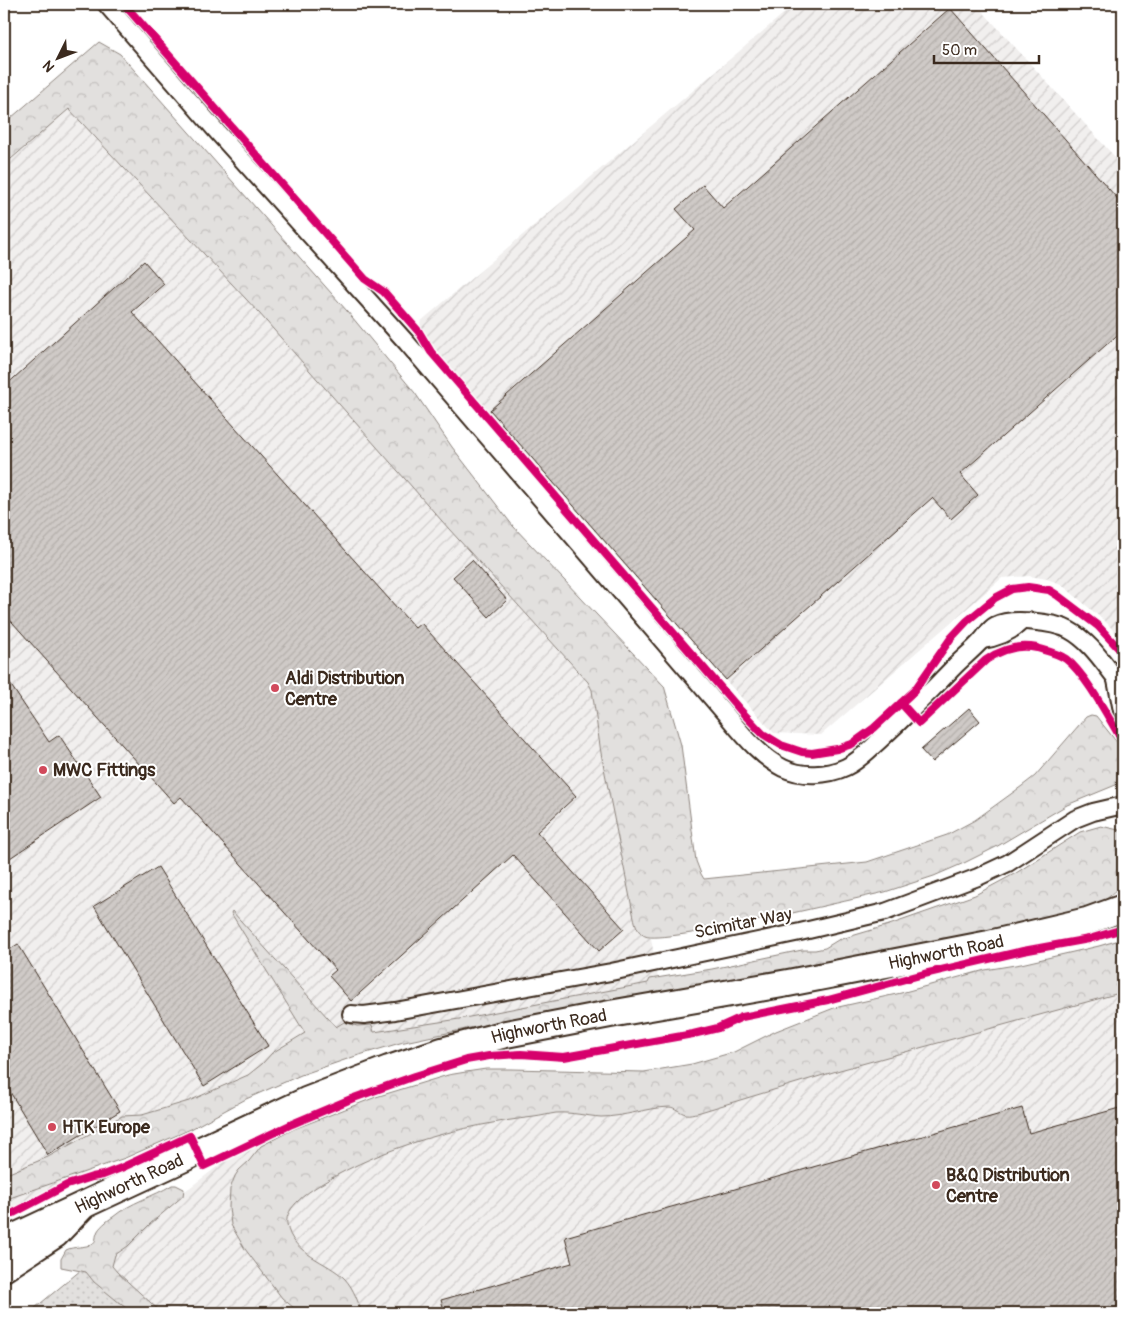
<svg xmlns="http://www.w3.org/2000/svg" width="1127" height="1317" font-family="Pangolin,sans-serif">
	<style>
		.industrial { fill: url(#industrial-furrows) }
		.grass { fill: url(#grass-dots); stroke: #8e857e }
		.forest { fill: url(#forest-crowns); stroke: #8e857e }
		.building { fill: url(#building-hatch); stroke: #3b2a1e }
		.lines { fill: none; stroke-linecap: round; stroke-linejoin: round }
		.street-casing { stroke: #3b2a1e; stroke-width: 20 }
		.secondary-casing { stroke: #3b2a1e; stroke-width: 28 }
		.primary-casing { stroke: #3b2a1e; stroke-width: 30 }
		.street { stroke: #fff; stroke-width: 16 }
		.secondary { stroke: #fff; stroke-width: 24 }
		.primary { stroke: #fff; stroke-width: 26 }
		.cycleway-casing { stroke: #fff; stroke-width: 11 }
		.cycleway { stroke: #d6006c; stroke-width: 8 }
		.poi-dot { fill: #d1495b; stroke: #fff; stroke-width: 2 }
		.labels { text-anchor: middle; stroke-width: 4; stroke-linejoin: round; paint-order: stroke }
		.poi-label { font-size: 18px; font-weight: bold; fill: #3b2a1e; stroke: #fff; text-anchor: start }
		.street-label { font-size: 18px; fill: #3b2a1e; stroke: #fff }
	</style>
	<defs>
		<pattern id="industrial-furrows" width="10" height="10" patternUnits="userSpaceOnUse" patternTransform="scale(1.25)"><rect width="10" height="10" fill="#f1efee"/><path d="M-1 1l2-2M0 10L10 0M9 11l2-2" fill="none" stroke="#d0cdcc"/></pattern>
		<pattern id="grass-dots" width="8" height="8" patternUnits="userSpaceOnUse" patternTransform="scale(1.25)"><rect width="8" height="8" fill="#e2e0de"/><path d="M2 2h.1M6 6h.1" fill="none" stroke="#c3c0be" stroke-width="1.8" stroke-linecap="round"/></pattern>
		<pattern id="forest-crowns" width="20" height="18" patternUnits="userSpaceOnUse" patternTransform="scale(1.25)"><rect width="20" height="18" fill="#e2e0de"/><path d="M2 6a3 3 0 1 1 6 0M12 15a3 3 0 1 1 6 0" fill="none" stroke="#c3c0be"/></pattern>
		<pattern id="building-hatch" width="6" height="6" patternUnits="userSpaceOnUse" patternTransform="scale(1.25)"><rect width="6" height="6" fill="#cfcac7"/><path d="M-1 1l2-2M0 6l6-6M5 7l2-2" fill="none" stroke="#b3aeaa"/></pattern>
	</defs>
	<rect width="100%" height="100%" fill="#fff"/>
	<filter id="ink" filterUnits="userSpaceOnUse"><feTurbulence type="fractalNoise" baseFrequency=".02" numOctaves="2"/><feDisplacementMap in="SourceGraphic" scale="10" xChannelSelector="R" yChannelSelector="G"/><feConvolveMatrix kernelMatrix="1 2 1 2 8 2 1 2 1" color-interpolation-filters="sRGB"/></filter>
	<g filter="url(#ink)">
		<!-- industrial -->
		<g class="industrial">
			<path d="M 795,4 L 976,4 L 1123,166 L 1123,643 L 1108,624 L 1061,584 L 1047,579 L 1029,576 L 1002,578 L 821,735 L 774,733 L 728,683 L 435,350 L 421,329 L 420,322 Z"/>
			<path d="M 69,108 L 259,313 L 449,529 L 588,682 L 592,690 L 601,753 L 633,913 L 644,936 L 651,938 L 660,990 L 357,1050 L 234,1096 L 17,1209 L 4,1213 L 4,165 Z"/>
			<path d="M 1123,938 L 1123,1313 L 142,1313 L 92,1262 L 226,1160 L 276,1135 L 311,1123 L 376,1097 L 413,1086 L 477,1070 L 509,1070 L 653,1079 Z"/>
		</g>
		<!-- grass -->
		<path class="grass" d="M 81,1270 L 86,1272 L 132,1313 L 29,1313 Z"/>
		<!-- forest -->
		<g class="forest">
			<path d="M 99,42 L 120,54 L 347,311 L 415,393 L 452,447 L 513,526 L 664,686 L 681,745 L 696,861 L 701,874 L 704,879 L 867,862 L 947,835 L 975,820 L 1022,786 L 1035,776 L 1086,717 L 1091,715 L 1096,716 L 1123,750 L 1123,782 L 1067,805 L 996,847 L 964,863 L 934,876 L 885,892 C 853,899 663,945 645,936 C 636,932 635,921 633,913 L 601,753 L 592,690 L 588,682 L 449,529 L 259,313 L 69,109 L 4,165 L 4,124 Z"/>
			<path d="M 1101,826 L 1123,831 L 1123,885 L 1104,901 L 1089,907 L 926,948 L 645,995 L 494,1023 L 400,1043 L 356,1056 L 301,1075 L 246,1099 L 191,1129 L 125,1158 L 4,1200 L 4,1165 L 9,1173 L 48,1157 L 122,1116 L 142,1115 L 189,1101 L 248,1075 L 262,1064 L 272,1053 L 305,1033 L 231,913 L 232,911 L 336,1027 L 344,1022 L 357,1026 L 372,1025 L 374,1032 L 459,1019 L 648,983 L 650,979 L 712,969 L 802,950 L 815,950 L 825,948 L 838,940 L 889,925 L 975,895 L 1016,873 L 1080,832 Z"/>
			<path d="M 1123,939 L 1123,992 L 840,1070 L 697,1113 C 694,1113 689,1115 686,1114 C 680,1113 675,1107 669,1107 C 646,1108 624,1117 601,1117 C 586,1116 572,1112 556,1113 C 549,1114 542,1116 534,1117 C 462,1125 385,1146 323,1183 C 311,1190 284,1207 287,1224 C 292,1255 328,1261 345,1279 C 354,1289 358,1302 362,1313 L 300,1313 L 282,1298 L 245,1249 L 231,1225 L 229,1207 L 230,1189 L 235,1176 L 239,1170 L 249,1161 L 261,1146 L 294,1129 L 376,1097 L 448,1075 L 466,1072 L 486,1069 L 511,1069 L 644,1072 L 692,1064 L 734,1052 L 776,1031 L 834,1008 L 901,993 L 985,970 L 1021,964 L 1099,946 Z"/>
			<path d="M 172,1185 L 176,1185 L 184,1189 L 183,1196 L 150,1224 L 128,1246 L 115,1255 L 112,1266 L 117,1272 L 162,1313 L 132,1313 L 94,1282 L 86,1272 L 61,1267 L 61,1259 L 66,1250 C 74,1246 85,1248 92,1244 C 97,1241 95,1238 97,1233 C 98,1228 108,1220 113,1217 C 131,1202 153,1197 172,1185 Z"/>
		</g>
		<!-- building -->
		<g class="building">
			<path d="M 950,8 L 1123,205 L 1123,330 L 960,474 L 978,495 L 951,519 L 932,498 L 726,680 L 490,410 L 695,230 L 676,209 L 703,185 L 723,208 Z"/>
			<path d="M 144,261 L 164,284 L 132,312 L 415,628 L 421,623 L 576,796 L 537,832 L 624,929 L 599,951 L 513,855 L 351,1001 L 329,976 L 336,970 L 181,797 L 174,803 L 4,613 L 4,387 Z"/>
			<path d="M 472,560 L 507,600 L 489,617 L 453,577 Z"/>
			<path d="M 4,675 L 49,742 L 59,735 L 101,797 L 4,862 Z"/>
			<path d="M 969,708 L 980,721 L 932,762 L 921,750 Z"/>
			<path d="M 158,867 L 268,1046 L 204,1086 L 94,906 Z"/>
			<path d="M 18,944 L 120,1111 L 48,1155 L 4,1082 L 4,953 Z"/>
			<path d="M 1123,1107 L 1123,1313 L 445,1313 L 441,1300 L 572,1263 L 565,1237 L 1022,1108 L 1029,1133 Z"/>
		</g>
		<g class="lines">
			<!-- street casing -->
			<g class="street-casing">
				<g id="street">
					<path d="M 106,4 L 219,134 L 407,343 L 728,717 C 744,736 761,757 783,768 C 802,777 827,776 846,767 C 859,761 870,749 881,739 C 905,717 928,694 951,670 C 960,660 972,651 981,641 C 987,635 988,629 996,625 C 1011,617 1054,622 1069,630 C 1093,643 1106,668 1123,687"/>
					<path d="M 982,640 C 997,638 1010,633 1021,622"/>
					<path d="M 1116,680 L 1123,716"/>
					<path d="M 351,1014 L 364,1015 L 395,1011 L 611,972 L 800,932 L 885,912 L 978,877 L 1008,863 L 1075,819 L 1093,812 L 1123,805"/>
				</g>
			</g>
			<!-- secondary casing -->
			<g class="secondary-casing">
				<path id="secondary" d="M 4,1269 L 56,1235 L 82,1208"/>
			</g>
			<!-- primary casing -->
			<g class="primary-casing">
				<g id="primary">
					<path id="s1" d="M 4,1242 L 306,1101 L 389,1069 L 442,1051 L 506,1034 L 610,1014 L 788,983 L 989,944 L 1087,921 L 1123,908"/>
				</g>
			</g>
			<!-- street -->
			<use href="#street" class="street"/>
			<!-- secondary -->
			<use href="#secondary" class="secondary"/>
			<!-- primary -->
			<use href="#primary" class="primary"/>
			<!-- cycleway casing -->
			<g class="cycleway-casing">
				<g id="cycleway">
					<path d="M 124,4 L 365,279 L 384,292 L 419,332 L 431,352 L 741,711 L 763,734 L 781,745 L 802,752 L 812,753 L 837,749 L 852,744 L 874,728 L 914,691 L 951,638 L 967,621 L 995,598 L 1012,589 L 1028,587 L 1049,590 L 1057,595 L 1098,626 L 1123,653"/>
					<path d="M 901,703 L 919,723 L 986,660 C 1002,649 1018,644 1037,648 C 1047,651 1058,653 1066,659 C 1086,674 1109,719 1123,742"/>
					<path d="M 4,1218 L 67,1185 L 92,1177 L 103,1175 L 121,1168 L 190,1136 L 204,1166 L 292,1124 L 351,1099 L 415,1076 L 466,1060 L 489,1056 L 521,1054 L 564,1057 L 693,1034 L 718,1028 L 742,1017 L 828,1000 L 924,974 L 1023,951 L 1089,939 L 1123,929"/>
				</g>
			</g>
			<!-- cycleway -->
			<use href="#cycleway" class="cycleway"/>
		</g>
	</g>
	<!-- markers -->
	<g class="poi-dot">
		<circle cx="275" cy="688" r="5"/>
		<circle cx="43" cy="770" r="5"/>
		<circle cx="52" cy="1127" r="5"/>
		<circle cx="936" cy="1185" r="5"/>
	</g>
	<g class="labels">
		<!-- poi labels -->
		<g class="poi-label">
			<text x="285" y="684">Aldi Distribution<tspan x="285" dy="21">Centre</tspan></text>
			<text x="53" y="776">MWC Fittings</text>
			<text x="62" y="1133">HTK Europe</text>
			<text x="946" y="1181">B&amp;Q Distribution<tspan x="946" dy="21">Centre</tspan></text>
		</g>
		<!-- street labels -->
		<g class="street-label">
			<text transform="translate(743 923) rotate(-11)" y="6">Scimitar Way</text>
			<text dy="6" stroke="none"><textPath href="#s1" startOffset="992">Highworth Road</textPath></text>
			<text dy="6" stroke="none"><textPath href="#s1" startOffset="588">Highworth Road</textPath></text>
			<text dy="6" stroke="none"><textPath href="#s1" startOffset="138">Highworth Road</textPath></text>
		</g>
	</g>
	<!-- margin -->
	<rect width="1127" height="1317" fill="none" stroke="#fff" stroke-width="20"/>
	<rect x="10" y="10" width="1107" height="1297" fill="none" stroke="#3b2a1e" stroke-width="2" filter="url(#ink)"/>
	<!-- north arrow -->
	<g transform="translate(58 58) rotate(228)" stroke="#ffffff" stroke-width="4" paint-order="stroke">
	<path d="M0-4L9 19L0 12L-9 19Z" fill="#3b2a1e"/>
	<text y="-8" font-size="14" font-weight="bold" text-anchor="middle" fill="#3b2a1e">N</text>
	</g>
	<!-- scale -->
	<path d="M934 55v8h105v-8" fill="none" stroke="#3b2a1e" stroke-width="2.5"/>
	<text x="942" y="55" font-size="15" fill="#3b2a1e" stroke="#ffffff" stroke-width="4" paint-order="stroke">50 m</text>
</svg>
